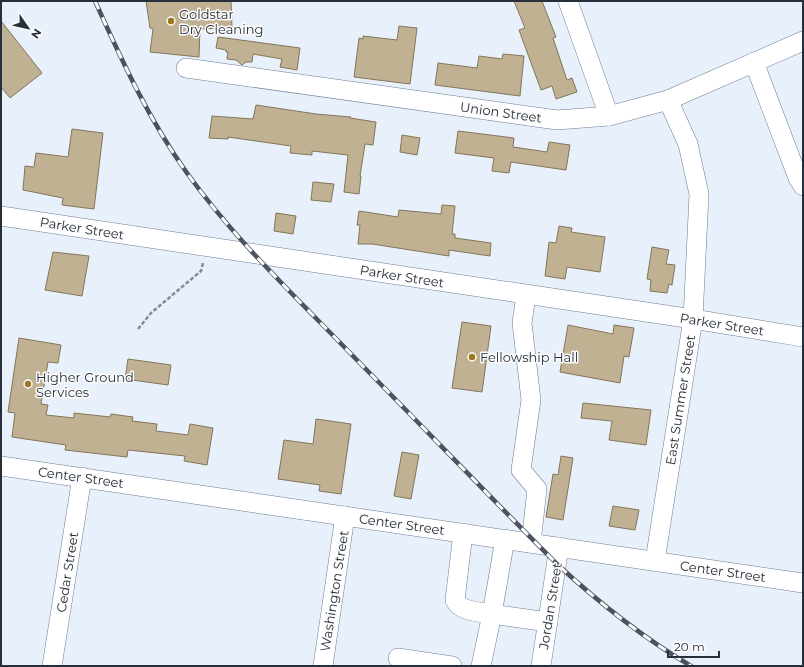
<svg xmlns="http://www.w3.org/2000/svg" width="804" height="667" font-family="Montserrat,sans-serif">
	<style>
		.building { fill: #c0b193; stroke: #837559 }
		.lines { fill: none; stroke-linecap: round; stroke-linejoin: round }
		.minor-casing { stroke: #6b7d97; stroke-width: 20 }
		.path { stroke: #848c97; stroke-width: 2.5; stroke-dasharray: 4 2; stroke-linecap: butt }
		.minor { stroke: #fff; stroke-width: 19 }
		.rail-casing { stroke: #4b535e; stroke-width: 4.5 }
		.rail { stroke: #fcfcfc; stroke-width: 3; stroke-dasharray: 9; stroke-linecap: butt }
		.poi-dot { fill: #9b7822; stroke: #fcfcfc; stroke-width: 1.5 }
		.labels { text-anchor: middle; stroke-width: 3; stroke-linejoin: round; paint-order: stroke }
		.poi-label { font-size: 13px; fill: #272f3a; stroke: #fcfcfc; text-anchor: start }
		.street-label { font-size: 13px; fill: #272f3a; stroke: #fcfcfc }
	</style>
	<rect width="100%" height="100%" fill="#e8f0fb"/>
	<!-- building -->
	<g class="building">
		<path d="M 146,1 L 231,1 L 232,28 L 200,29 L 199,57 L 150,52 L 153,29 L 150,28 Z"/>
		<path d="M 514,1 L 542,1 L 556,37 L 553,38 L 567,80 L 572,78 L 577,92 L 556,99 L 552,86 L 541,90 L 519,30 L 525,28 Z"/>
		<path d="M 1,21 L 42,73 L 10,98 L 1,87 Z"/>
		<path d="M 399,26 L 417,28 L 410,84 L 354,77 L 359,38 L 363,39 L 363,36 L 397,40 Z"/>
		<path d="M 218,37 L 300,48 L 297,70 L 280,67 L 282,59 L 253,54 L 252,62 L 246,62 L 242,65 L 236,60 L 227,59 L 228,52 L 226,52 L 226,50 L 216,48 Z"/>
		<path d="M 503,54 L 524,56 L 520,96 L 435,85 L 438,63 L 477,68 L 479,56 L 502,59 Z"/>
		<path d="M 256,105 L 316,114 L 351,117 L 350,118 L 376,122 L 373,145 L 365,144 L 360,176 L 361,176 L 359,194 L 344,192 L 348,155 L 312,151 L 312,155 L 290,153 L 291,146 L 228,137 L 228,139 L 209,138 L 212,116 L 253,119 Z"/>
		<path d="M 72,129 L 103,133 L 94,209 L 62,205 L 63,198 L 23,190 L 25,166 L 34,167 L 36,153 L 68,157 Z"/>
		<path d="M 458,131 L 514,138 L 513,147 L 547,152 L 549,142 L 570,145 L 566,170 L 511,162 L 509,173 L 492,171 L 494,158 L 455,153 Z"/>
		<path d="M 402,135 L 420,138 L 417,155 L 400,152 Z"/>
		<path d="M 313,182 L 334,184 L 331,202 L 311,200 Z"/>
		<path d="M 442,205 L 455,206 L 452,234 L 455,234 L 455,238 L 491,243 L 490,256 L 449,250 L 449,256 L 372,244 L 358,244 L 360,225 L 357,225 L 359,211 L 398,217 L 399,210 L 441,214 Z"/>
		<path d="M 276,213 L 296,216 L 293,234 L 274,231 Z"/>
		<path d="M 559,226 L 572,228 L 571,232 L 605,237 L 600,272 L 567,267 L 565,279 L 545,276 L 549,242 L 556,243 Z"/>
		<path d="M 652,247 L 669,250 L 666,264 L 675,265 L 672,285 L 669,284 L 667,293 L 650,291 L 651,280 L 647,279 Z"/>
		<path d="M 53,252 L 89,256 L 82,296 L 45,290 Z"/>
		<path d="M 462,322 L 491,326 L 482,392 L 452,388 Z"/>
		<path d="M 568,325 L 613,334 L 614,325 L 634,328 L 629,357 L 624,356 L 620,383 L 560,372 Z"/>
		<path d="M 19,338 L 61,345 L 58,363 L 48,362 L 41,404 L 48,405 L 46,415 L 74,418 L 74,413 L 110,417 L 111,414 L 133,417 L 132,421 L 157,424 L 156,431 L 188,435 L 190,424 L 213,428 L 207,465 L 184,461 L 185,456 L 128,450 L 127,457 L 65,450 L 66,445 L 12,437 L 15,413 L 8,412 Z"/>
		<path d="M 128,359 L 171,365 L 168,385 L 125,379 Z"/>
		<path d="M 583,403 L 651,410 L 646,445 L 609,440 L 612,421 L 581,418 Z"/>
		<path d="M 316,419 L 351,424 L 341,494 L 319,491 L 320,485 L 278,479 L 284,440 L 313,444 Z"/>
		<path d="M 402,452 L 419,455 L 411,499 L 394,496 Z"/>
		<path d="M 561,456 L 573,458 L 563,520 L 546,517 L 553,474 L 558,475 Z"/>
		<path d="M 613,506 L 639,510 L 635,530 L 609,526 Z"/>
	</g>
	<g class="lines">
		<!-- minor casing -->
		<g class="minor-casing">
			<g id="minor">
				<path d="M 568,1 L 609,116"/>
				<path d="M 754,62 L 798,178 L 803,186"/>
				<path d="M 186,68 L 557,120 L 609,116 L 668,100 L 803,41"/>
				<path d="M 1,216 L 693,319 L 803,337"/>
				<path d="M 526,295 L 522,323 L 531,400 L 521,470 L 537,489 L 531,543"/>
				<path d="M 1,466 L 803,583"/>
				<path d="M 463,533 L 455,600 C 460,612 481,612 492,614 L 505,539"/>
				<path d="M 655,561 L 693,319 L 699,194 L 688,144 L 668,100"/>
				<path d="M 398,658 L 452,666"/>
				<path d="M 52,666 L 82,477"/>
				<path d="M 323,666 L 345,516"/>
				<path d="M 481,666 L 492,614 L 548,622"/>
				<path d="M 541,666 L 559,547"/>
			</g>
		</g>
		<!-- path -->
		<path class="path" d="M 138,329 L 151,313 L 201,271 L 203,263"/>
		<!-- minor -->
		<use href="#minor" class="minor"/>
		<!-- rail casing -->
		<g class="rail-casing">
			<path id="rail" d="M 95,1 C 122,61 149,120 187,173 C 235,240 296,297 353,356 C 421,425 488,495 557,564 C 598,602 642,637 691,666"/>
		</g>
		<!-- rail -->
		<use href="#rail" class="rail"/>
	</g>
	<!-- markers -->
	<g class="poi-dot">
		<circle cx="171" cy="21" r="4"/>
		<circle cx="472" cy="357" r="4"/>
		<circle cx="28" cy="384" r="4"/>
	</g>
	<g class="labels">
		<!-- poi labels -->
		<g class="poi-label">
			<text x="179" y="19">Goldstar<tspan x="179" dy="15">Dry Cleaning</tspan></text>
			<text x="480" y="362">Fellowship Hall</text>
			<text x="36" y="382">Higher Ground<tspan x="36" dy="15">Services</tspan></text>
		</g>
		<!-- street labels -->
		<g class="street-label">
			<text transform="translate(501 112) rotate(8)" y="5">Union Street</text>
			<text transform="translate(82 228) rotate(9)" y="5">Parker Street</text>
			<text transform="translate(402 276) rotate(9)" y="5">Parker Street</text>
			<text transform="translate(722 324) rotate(9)" y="5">Parker Street</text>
			<text transform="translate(680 400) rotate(-81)" y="5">East Summer Street</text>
			<text transform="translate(81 477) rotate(8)" y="5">Center Street</text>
			<text transform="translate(402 524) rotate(8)" y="5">Center Street</text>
			<text transform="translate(723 571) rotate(8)" y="5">Center Street</text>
			<text transform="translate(67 572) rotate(-81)" y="5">Cedar Street</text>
			<text transform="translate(334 591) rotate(-81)" y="5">Washington Street</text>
			<text transform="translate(550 606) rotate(-81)" y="5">Jordan Street</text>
		</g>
	</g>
	<!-- border -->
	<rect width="804" height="667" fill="none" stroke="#272f3a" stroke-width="4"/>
	<!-- north arrow -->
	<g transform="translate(28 28) rotate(124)" stroke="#fcfcfc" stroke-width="3" paint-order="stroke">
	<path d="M0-3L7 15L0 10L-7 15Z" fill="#272f3a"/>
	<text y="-6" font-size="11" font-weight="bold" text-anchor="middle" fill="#272f3a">N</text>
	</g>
	<!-- scale -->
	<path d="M668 651v6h51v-6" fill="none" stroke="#272f3a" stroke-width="2"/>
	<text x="674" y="651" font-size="12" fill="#272f3a" stroke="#fcfcfc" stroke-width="3" paint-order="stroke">20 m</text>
</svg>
